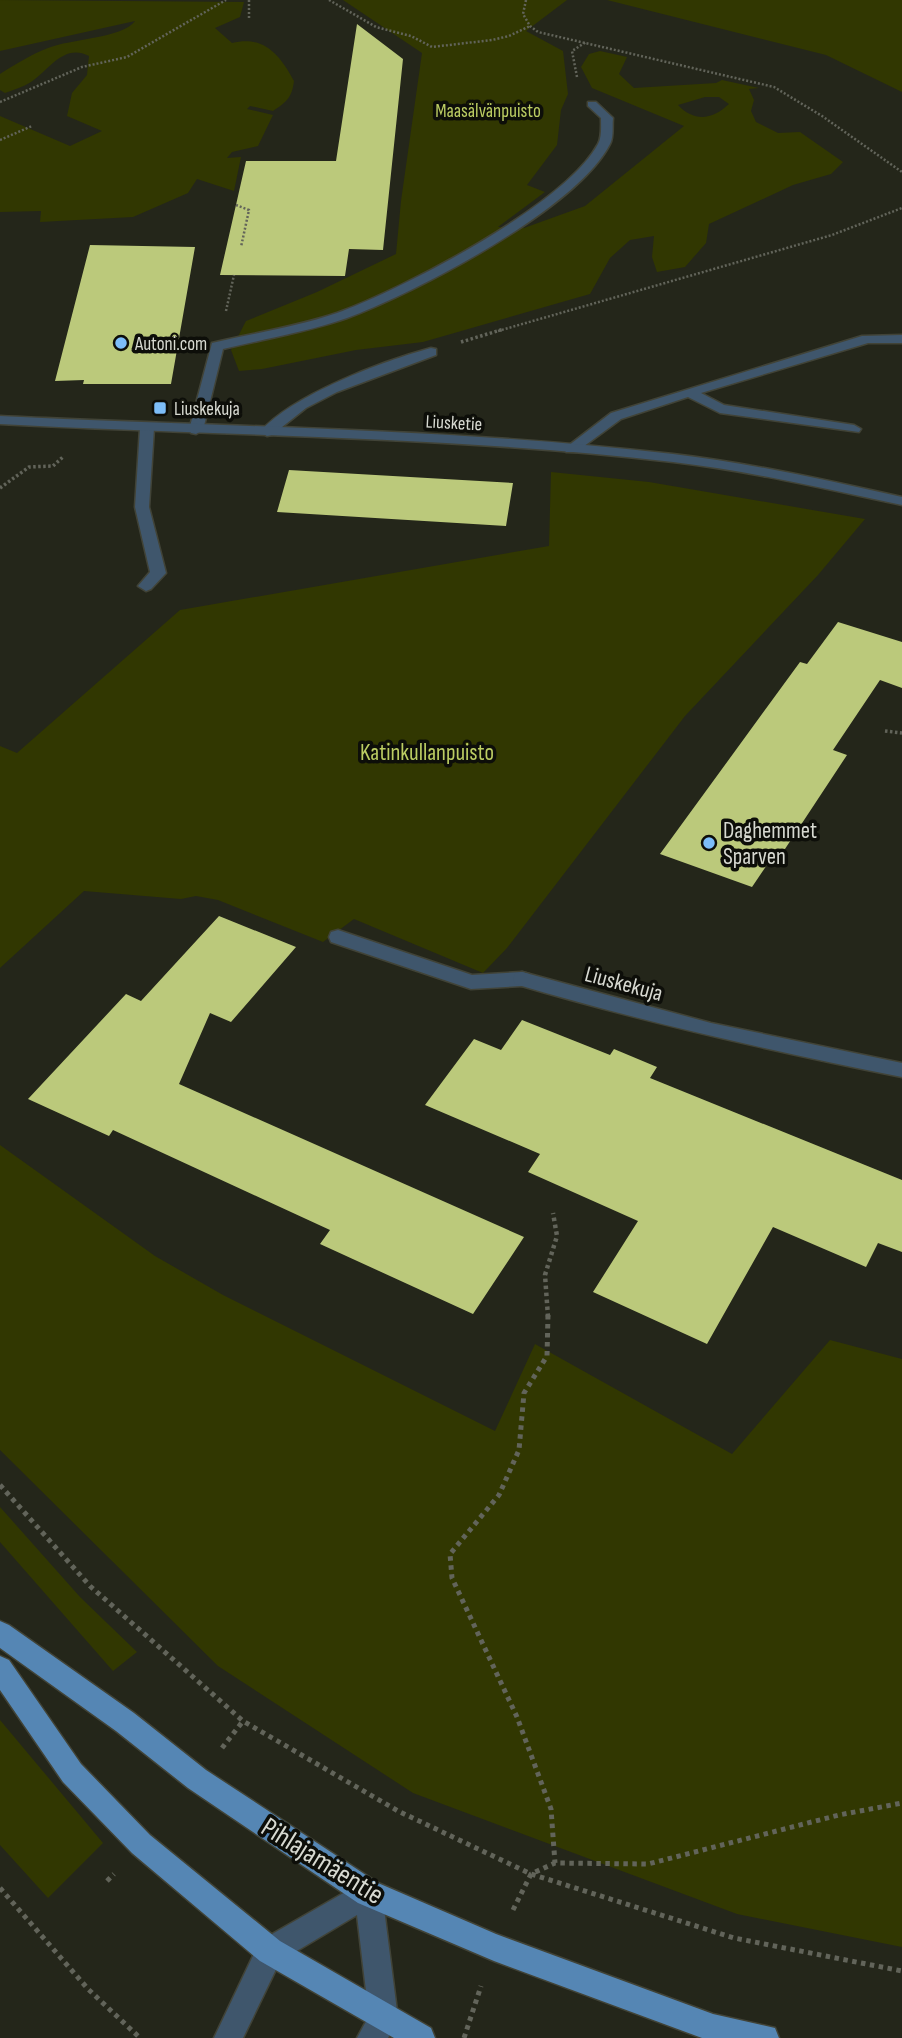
<svg xmlns="http://www.w3.org/2000/svg" width="902" height="2038" font-family="'Sofia Sans Condensed',sans-serif">
	<style>
		.green { fill: #313701; fill-rule: evenodd }
		.building { fill: #bbc97b }
		.lines { fill: none; stroke-linecap: round; stroke-linejoin: round }
		.service-casing { stroke: #414337; stroke-width: 3 }
		.minor-casing { stroke: #414337; stroke-width: 3 }
		.tertiary-casing { stroke: #414337; stroke-width: 3 }
		.primary-casing { stroke: #414337; stroke-width: 3 }
		.path-far3 { stroke: #62645a; stroke-width: 2.5; stroke-dasharray: 2 2; stroke-linecap: butt }
		.path-far2 { stroke: #62645a; stroke-width: 3.5; stroke-dasharray: 2.5 2.5; stroke-linecap: butt }
		.path-far1 { stroke: #62645a; stroke-width: 4.5; stroke-dasharray: 3.5 3.5; stroke-linecap: butt }
		.path { stroke: #62645a; stroke-width: 5; stroke-dasharray: 4.5 4.5; stroke-linecap: butt }
		.service { fill: #3f566c; fill-rule: evenodd }
		.minor { fill: #3f566c; fill-rule: evenodd }
		.tertiary { fill: #3f566c; fill-rule: evenodd }
		.primary { fill: #5586b4; fill-rule: evenodd }
		.poi-dot { fill: #7dbef9; stroke: #0d0e09; stroke-width: 2.5 }
		.labels { text-anchor: middle; stroke-width: 7; stroke-linejoin: round; paint-order: stroke }
		.far-park-label { font-size: 19px; fill: #bccd63; stroke: #0d0e09 }
		.far-poi-label { font-size: 19px; fill: #d7d9d1; stroke: #0d0e09; text-anchor: start }
		.far-street-label { font-size: 19px; fill: #d7d9d1; stroke: #0d0e09 }
		.park-label { font-size: 23px; fill: #bccd63; stroke: #0d0e09 }
		.poi-label { font-size: 23px; fill: #d7d9d1; stroke: #0d0e09; text-anchor: start }
		.street-label { font-size: 23px; fill: #d7d9d1; stroke: #0d0e09 }
		.near-street-label { font-size: 28px; fill: #d7d9d1; stroke: #0d0e09 }
	</style>
	<rect width="100%" height="100%" fill="#24261a"/>
	<!-- green -->
	<g class="green">
		<path d="M 0,0 L 244,2 L 240,17 L 215,28 L 232,43 C 264,35 280,55 294,81 C 292,97 287,102 273,111 L 250,106 L 247,109 L 273,115 L 258,146 L 232,152 L 227,158 L 241,157 L 234,191 L 197,179 L 188,193 L 133,217 L 40,222 L 41,211 L 0,212 L 0,116 L 70,146 L 102,131 L 67,116 L 72,93 L 87,75 L 89,56 C 64,43 50,69 31,82 C 23,87 13,90 5,93 L 0,90 L 0,74 C 14,65 32,54 48,48 C 70,39 123,38 135,21 L 0,51 Z"/>
		<path d="M 343,0 L 567,0 L 526,31 L 563,51 L 568,94 L 561,110 L 557,145 L 527,185 L 545,192 L 498,227 L 524,228 L 585,206 L 684,126 L 592,88 L 581,67 L 589,54 L 600,51 L 627,57 L 619,74 L 634,88 L 716,83 L 722,80 L 759,88 L 749,89 L 754,100 L 751,111 L 756,122 L 778,133 L 800,132 L 843,162 L 831,174 L 793,185 L 709,224 L 706,243 L 685,267 L 657,272 L 652,257 L 654,236 L 630,240 L 610,258 L 590,294 L 423,342 L 356,350 L 262,369 L 239,371 L 231,350 L 246,321 L 317,292 L 396,254 L 401,201 L 422,53 ZM 705,97 L 719,97 L 729,104 C 713,119 695,123 678,105 Z"/>
		<path d="M 607,0 L 902,0 L 902,92 L 826,55 Z"/>
		<path d="M 551,472 L 649,482 L 865,519 L 818,575 L 685,716 L 507,948 L 483,973 L 354,919 L 323,942 L 218,900 L 196,896 L 181,899 L 84,891 L 0,968 L 0,746 L 17,753 L 180,610 L 549,546 Z"/>
		<path d="M 0,1145 L 155,1256 L 223,1295 L 495,1431 L 535,1344 L 732,1454 L 830,1340 L 902,1359 L 902,1947 L 737,1914 L 413,1793 L 218,1666 L 0,1450 Z"/>
		<path d="M 0,1507 L 80,1597 L 137,1652 L 113,1671 L 0,1542 Z"/>
		<path d="M 0,1720 L 103,1843 L 48,1898 L 0,1845 Z"/>
	</g>
	<!-- building -->
	<g class="building">
		<path d="M 357,24 L 403,59 L 383,250 L 349,249 L 345,276 L 220,275 L 246,161 L 336,161 Z"/>
		<path d="M 90,245 L 195,247 L 171,384 L 83,384 L 84,380 L 55,381 Z"/>
		<path d="M 289,470 L 306,471 L 513,483 L 506,526 L 277,512 Z"/>
		<path d="M 838,622 L 902,642 L 902,688 L 880,680 L 833,750 L 847,755 L 783,852 L 777,850 L 752,887 L 660,854 L 800,662 L 807,664 Z"/>
		<path d="M 219,916 L 296,947 L 231,1022 L 210,1013 L 179,1084 L 524,1237 L 473,1314 L 320,1244 L 330,1230 L 113,1130 L 109,1136 L 28,1099 L 126,994 L 141,1001 Z"/>
		<path d="M 522,1020 L 610,1055 L 614,1049 L 657,1067 L 650,1078 L 902,1180 L 902,1252 L 878,1243 L 866,1267 L 773,1227 L 707,1344 L 593,1292 L 638,1221 L 528,1172 L 540,1154 L 425,1105 L 474,1039 L 501,1050 Z"/>
	</g>
	<g class="lines">
		<!-- service casing -->
		<g class="service-casing">
			<g id="service">
				<path d="M 588,102 L 596,102 L 613,118 C 612,126 614,137 610,144 C 577,209 415,293 347,318 C 307,332 264,339 223,349 L 203,430 L 196,434 L 191,433 L 189,430 L 212,343 C 254,333 296,327 337,313 C 403,289 565,205 598,144 C 602,137 601,126 601,118 L 588,106 Z"/>
				<path d="M 902,335 L 902,343 L 868,343 L 701,393 L 724,405 L 854,425 L 861,429 L 859,432 L 720,413 L 688,397 L 621,419 L 576,452 L 566,452 L 564,449 L 611,413 L 862,336 Z"/>
				<path d="M 431,348 L 436,349 L 436,355 L 337,392 L 306,408 L 272,435 L 267,436 L 260,432 C 292,395 383,361 431,348 Z"/>
				<path d="M 338,930 L 472,975 L 522,972 L 529,974 L 531,979 L 529,984 L 522,986 L 471,989 L 331,942 L 329,937 L 331,932 Z"/>
			</g>
		</g>
		<!-- minor casing -->
		<g class="minor-casing">
			<g id="minor">
				<path d="M 147,424 L 154,428 L 149,507 L 166,573 L 151,589 L 146,591 L 138,586 L 150,572 L 135,507 L 140,428 Z"/>
				<path d="M 522,972 L 711,1023 L 902,1063 L 902,1077 C 772,1051 643,1022 515,984 L 513,979 L 515,974 Z"/>
				<path d="M 368,1879 L 378,1883 L 382,1893 L 398,2019 L 388,2038 L 357,2038 L 369,2016 L 357,1915 L 280,1961 L 243,2038 L 214,2038 L 260,1941 Z"/>
			</g>
		</g>
		<!-- tertiary casing -->
		<g class="tertiary-casing">
			<path id="tertiary" d="M 0,416 C 224,427 449,428 673,454 C 750,463 826,480 902,497 L 902,505 C 826,489 750,471 673,462 C 450,436 224,436 0,424 Z"/>
		</g>
		<!-- primary casing -->
		<g class="primary-casing">
			<g id="primary">
				<path d="M 0,1621 L 9,1625 L 134,1713 L 206,1770 L 378,1883 L 496,1934 L 713,2014 L 775,2028 L 779,2038 L 702,2038 L 494,1961 L 358,1903 L 188,1788 L 116,1731 L 0,1648 Z"/>
				<path d="M 0,1656 L 9,1660 L 81,1764 L 150,1835 L 280,1941 L 431,2028 L 435,2038 L 394,2038 L 260,1961 L 132,1853 L 63,1782 L 0,1690 Z"/>
			</g>
		</g>
		<!-- path-far3 -->
		<g class="path-far3">
			<path d="M 249,0 L 249,19"/>
			<path d="M 329,0 L 376,27 L 411,36 L 432,47 L 492,40 L 509,36 L 530,26"/>
			<path d="M 526,0 L 523,14 L 530,26 L 538,32 L 774,87 L 822,116 L 902,172"/>
			<path d="M 577,77 L 572,51 L 586,42"/>
			<path d="M 0,102 L 82,67 L 127,57 L 226,0"/>
			<path d="M 0,140 L 32,126"/>
			<path d="M 236,205 L 249,210 L 241,247"/>
			<path d="M 226,311 L 234,275"/>
			<path d="M 498,331 L 832,235 L 902,208"/>
		</g>
		<!-- path-far2 -->
		<g class="path-far2">
			<path d="M 461,342 L 504,329"/>
			<path d="M 0,488 L 29,467 L 53,466 L 64,456"/>
			<path d="M 885,731 L 902,733"/>
		</g>
		<!-- path-far1 -->
		<path class="path-far1" d="M 548,1317 L 545,1275 L 557,1236 L 553,1213"/>
		<!-- path -->
		<g class="path">
			<path d="M 548,1315 L 547,1356 L 524,1393 L 519,1450 L 499,1495 L 450,1554 L 452,1578 L 517,1717 L 551,1809 L 555,1863"/>
			<path d="M 0,1485 L 90,1586 L 243,1721 L 398,1811 L 531,1874 L 734,1938 L 902,1971"/>
			<path d="M 222,1748 L 243,1721"/>
			<path d="M 107,1881 L 114,1874"/>
			<path d="M 0,1888 L 88,1989 L 140,2038"/>
			<path d="M 513,1910 L 531,1874 L 555,1863 L 648,1864 L 839,1815 L 902,1803"/>
			<path d="M 464,2038 L 481,1986"/>
		</g>
		<!-- service -->
		<use href="#service" class="service"/>
		<!-- minor -->
		<use href="#minor" class="minor"/>
		<!-- tertiary -->
		<use href="#tertiary" class="tertiary"/>
		<!-- primary -->
		<use href="#primary" class="primary"/>
	</g>
	<!-- markers -->
	<g class="poi-dot">
		<circle cx="121" cy="343" r="7"/>
		<rect x="153" y="401" width="14" height="14" rx="3.5"/>
		<circle cx="709" cy="843" r="7"/>
	</g>
	<g class="labels">
		<!-- far-park labels -->
		<g class="far-park-label">
			<text x="488" y="117">Maasälvänpuisto</text>
		</g>
		<!-- far-poi labels -->
		<g class="far-poi-label">
			<text x="135" y="350">Autoni.com</text>
			<text x="174" y="415">Liuskekuja</text>
		</g>
		<!-- far-street labels -->
		<g class="far-street-label">
			<text transform="translate(454 422) rotate(3)" y="7">Liusketie</text>
		</g>
		<!-- park labels -->
		<g class="park-label">
			<text x="427" y="760">Katinkullanpuisto</text>
		</g>
		<!-- poi labels -->
		<g class="poi-label">
			<text x="723" y="838">Daghemmet<tspan x="723" dy="26">Sparven</tspan></text>
		</g>
		<!-- street labels -->
		<g class="street-label">
			<text transform="translate(624 983) rotate(15)" y="8">Liuskekuja</text>
		</g>
		<!-- near-street labels -->
		<g class="near-street-label">
			<text transform="translate(323 1860) rotate(32)" y="10">Pihlajamäentie</text>
		</g>
	</g>
</svg>
